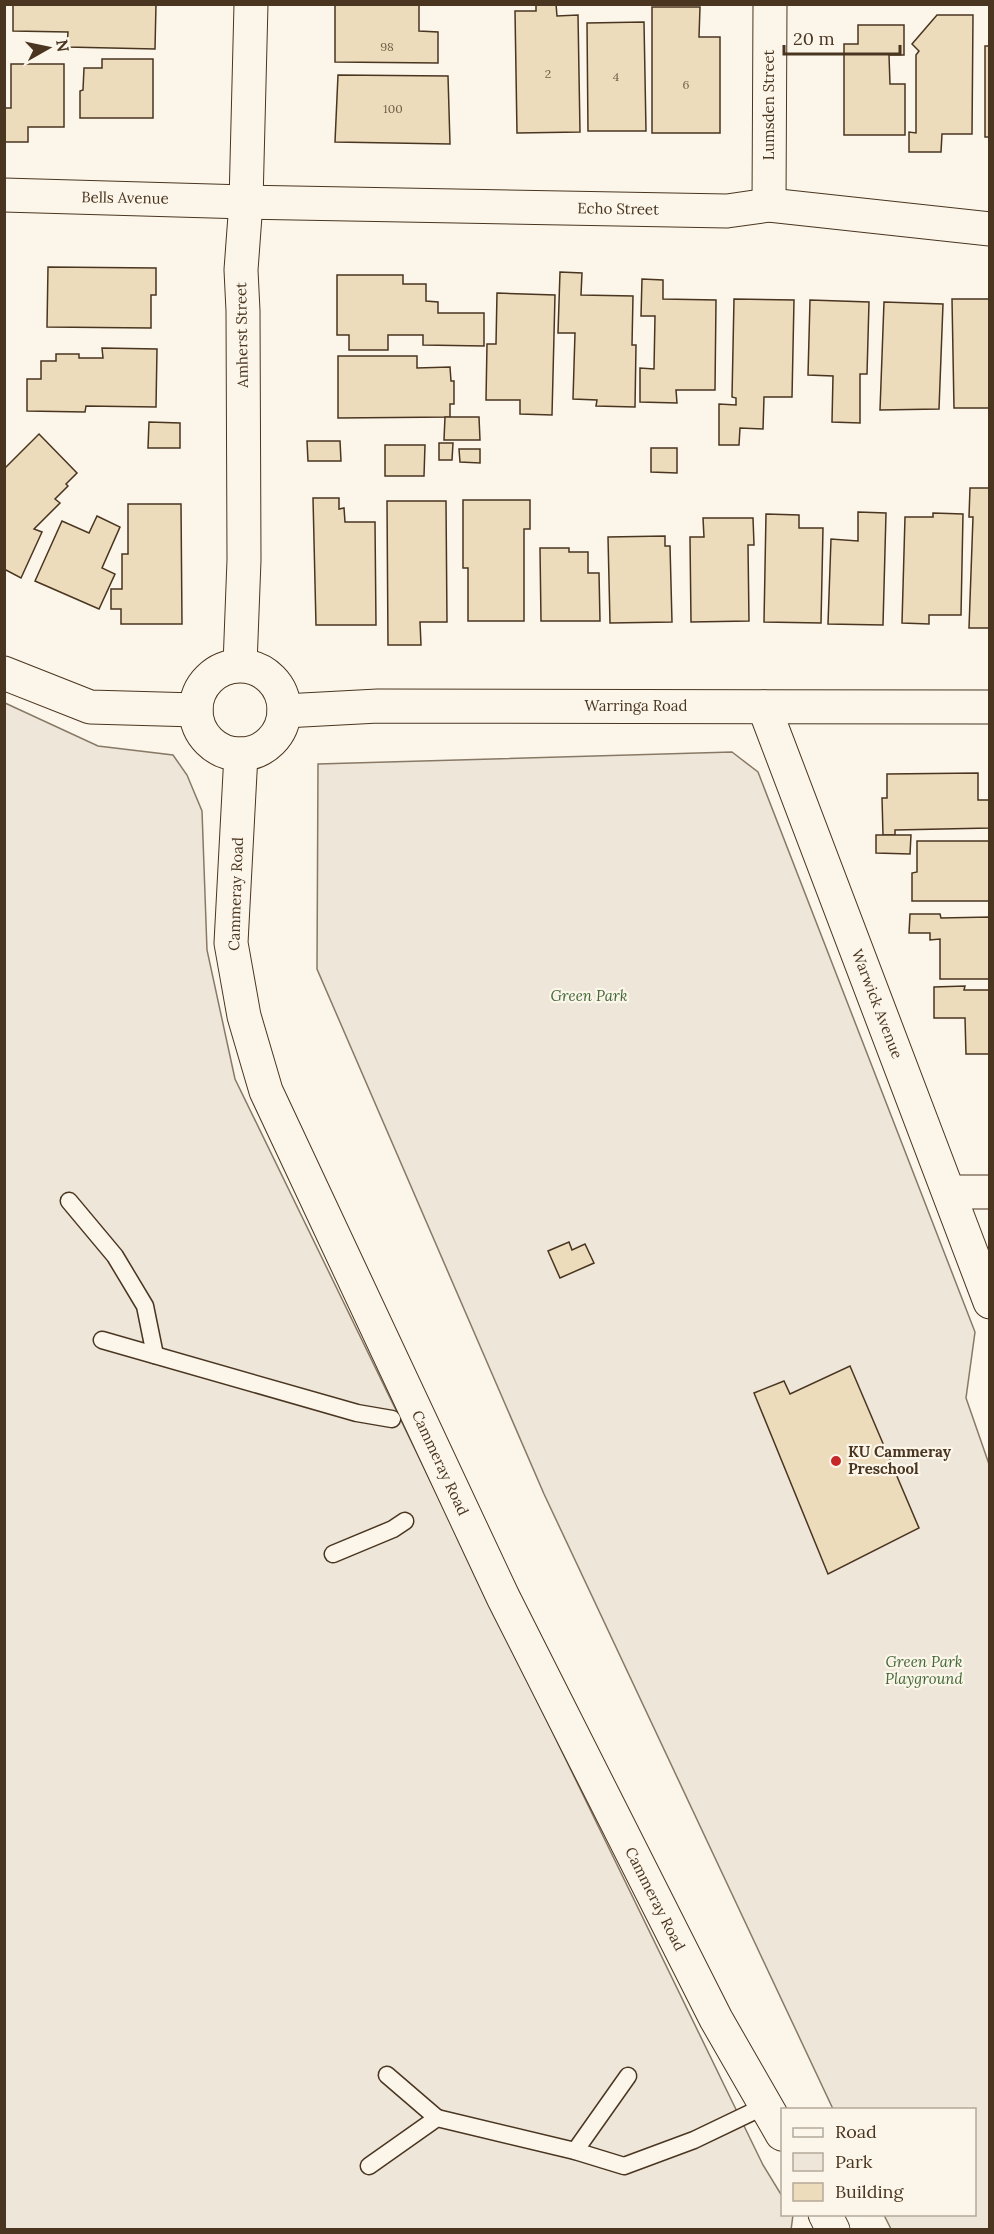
<svg xmlns="http://www.w3.org/2000/svg" width="994" height="2234" font-family="Lora,serif">
	<style>
		.green { fill: #ede6d9; stroke: #887966; stroke-width: 1.5 }
		.building { fill: #ecdcbc; stroke: #4a3520; stroke-width: 1.5 }
		.lines { fill: none; stroke-linecap: round; stroke-linejoin: round }
		.lane-casing { stroke: #4a3520; stroke-width: 19 }
		.street-casing { stroke: #4a3520; stroke-width: 35 }
		.lane { stroke: #fbf6e9; stroke-width: 16 }
		.street { stroke: #fbf6e9; stroke-width: 33 }
		.poi-dot { fill: #c62828; stroke: #fbf6e9; stroke-width: 2 }
		.labels { text-anchor: middle; stroke-width: 4.5; stroke-linejoin: round; paint-order: stroke }
		.number-label { font-size: 12px; fill: #725f47 }
		.street-label { font-size: 15px; fill: #4a3520; stroke: #fbf6e9 }
		.park-label { font-size: 15px; font-style: italic; fill: #436837; stroke: #fbf6e9 }
		.poi-label { font-size: 15px; font-weight: bold; fill: #4a3520; stroke: #fbf6e9; text-anchor: start }
	</style>
	<rect width="100%" height="100%" fill="#fbf6e9"/>
	<!-- green -->
	<g class="green">
		<path d="M 5,703 L 98,746 L 173,755 L 187,775 L 202,811 L 207,950 L 235,1079 L 763,2165 L 782,2196 L 782,2214 L 793,2215 L 791,2230 L 5,2230 Z"/>
		<path d="M 732,752 L 758,772 L 975,1332 L 966,1398 L 990,1467 L 989,2229 L 891,2229 L 884,2215 L 974,2214 L 974,2110 L 833,2109 L 544,1494 L 317,969 L 318,764 Z"/>
	</g>
	<!-- building -->
	<g class="building">
		<path d="M 13,4 L 156,4 L 155,49 L 67,47 L 68,32 L 13,31 Z"/>
		<path d="M 335,4 L 419,4 L 419,31 L 438,32 L 438,63 L 335,62 Z"/>
		<path d="M 536,4 L 556,4 L 557,16 L 578,15 L 580,132 L 517,133 L 515,11 L 536,11 Z"/>
		<path d="M 652,7 L 700,7 L 699,37 L 720,37 L 720,133 L 652,133 Z"/>
		<path d="M 937,15 L 973,15 L 972,134 L 942,134 L 941,152 L 909,152 L 909,132 L 916,133 L 916,55 L 919,51 L 912,44 Z"/>
		<path d="M 644,22 L 646,131 L 588,131 L 587,23 Z"/>
		<path d="M 858,25 L 904,25 L 904,55 L 889,55 L 890,84 L 905,84 L 905,135 L 844,135 L 844,44 L 858,44 Z"/>
		<rect x="985" y="46" width="5" height="91"/>
		<path d="M 102,59 L 153,59 L 153,118 L 80,118 L 80,91 L 83,90 L 84,68 L 102,68 Z"/>
		<path d="M 11,64 L 64,64 L 64,127 L 28,127 L 28,142 L 4,142 L 4,108 L 11,108 Z"/>
		<path d="M 338,75 L 448,76 L 450,144 L 335,142 Z"/>
		<path d="M 48,267 L 156,268 L 156,295 L 151,295 L 151,328 L 47,327 Z"/>
		<path d="M 560,272 L 582,273 L 581,295 L 633,296 L 632,345 L 636,345 L 635,407 L 596,406 L 597,400 L 573,399 L 575,333 L 558,333 Z"/>
		<path d="M 337,275 L 403,275 L 403,284 L 426,284 L 426,301 L 438,302 L 438,313 L 484,313 L 484,346 L 423,345 L 423,335 L 388,335 L 388,350 L 349,350 L 349,335 L 337,335 Z"/>
		<path d="M 642,279 L 663,280 L 663,299 L 716,300 L 715,390 L 676,390 L 677,403 L 640,402 L 640,368 L 654,369 L 655,316 L 641,316 Z"/>
		<path d="M 497,293 L 555,295 L 552,415 L 520,414 L 520,400 L 486,400 L 487,344 L 496,344 Z"/>
		<path d="M 734,299 L 794,300 L 792,397 L 764,397 L 763,429 L 740,428 L 739,445 L 719,445 L 719,404 L 736,405 L 736,398 L 732,397 Z"/>
		<path d="M 952,299 L 990,299 L 990,408 L 954,408 Z"/>
		<path d="M 810,300 L 869,302 L 867,374 L 860,374 L 860,423 L 832,422 L 833,376 L 808,375 Z"/>
		<path d="M 884,302 L 943,304 L 939,409 L 880,410 Z"/>
		<path d="M 102,348 L 157,349 L 156,407 L 86,406 L 85,412 L 27,411 L 27,379 L 41,379 L 41,361 L 56,361 L 56,354 L 79,354 L 79,358 L 103,358 Z"/>
		<path d="M 338,356 L 417,356 L 417,368 L 450,367 L 451,381 L 454,381 L 454,404 L 450,404 L 450,417 L 338,418 Z"/>
		<path d="M 445,417 L 479,417 L 480,440 L 444,440 Z"/>
		<path d="M 149,422 L 180,423 L 180,448 L 148,448 Z"/>
		<path d="M 39,434 L 77,473 L 66,484 L 68,486 L 55,499 L 60,503 L 34,529 L 42,532 L 21,578 L 4,569 L 4,469 Z"/>
		<path d="M 307,441 L 340,441 L 341,461 L 308,461 Z"/>
		<path d="M 439,443 L 453,443 L 452,460 L 439,460 Z"/>
		<path d="M 385,445 L 425,445 L 424,476 L 385,476 Z"/>
		<path d="M 651,448 L 677,448 L 677,473 L 651,472 Z"/>
		<path d="M 459,449 L 480,449 L 480,463 L 460,462 Z"/>
		<path d="M 970,488 L 990,488 L 990,628 L 969,628 L 973,517 L 969,517 Z"/>
		<path d="M 313,498 L 339,498 L 339,509 L 344,508 L 345,522 L 375,522 L 376,625 L 316,625 Z"/>
		<path d="M 463,500 L 530,500 L 530,529 L 524,529 L 524,621 L 468,621 L 468,568 L 463,568 Z"/>
		<path d="M 387,501 L 446,501 L 447,622 L 420,622 L 421,645 L 388,645 Z"/>
		<path d="M 128,504 L 181,504 L 182,624 L 121,624 L 121,609 L 111,609 L 111,589 L 122,589 L 122,554 L 128,554 Z"/>
		<path d="M 858,512 L 886,513 L 883,625 L 828,624 L 831,539 L 858,541 Z"/>
		<path d="M 933,513 L 963,514 L 961,615 L 929,615 L 929,624 L 902,623 L 905,517 L 933,517 Z"/>
		<path d="M 766,514 L 799,515 L 799,528 L 823,528 L 821,623 L 764,622 Z"/>
		<path d="M 97,516 L 120,527 L 102,568 L 115,574 L 99,609 L 35,581 L 62,521 L 89,533 Z"/>
		<path d="M 703,518 L 753,518 L 754,545 L 748,545 L 749,621 L 691,622 L 690,537 L 704,537 Z"/>
		<path d="M 665,536 L 665,546 L 670,546 L 672,622 L 610,623 L 608,537 Z"/>
		<path d="M 540,548 L 569,548 L 569,552 L 588,552 L 588,573 L 599,573 L 600,621 L 541,621 Z"/>
		<path d="M 978,773 L 978,800 L 990,800 L 990,828 L 895,830 L 895,835 L 883,835 L 882,798 L 887,798 L 887,774 Z"/>
		<path d="M 876,835 L 911,835 L 910,854 L 876,853 Z"/>
		<path d="M 917,841 L 990,841 L 990,901 L 912,901 L 912,873 L 917,872 Z"/>
		<path d="M 910,914 L 940,914 L 941,918 L 990,917 L 990,979 L 940,979 L 940,939 L 930,940 L 930,933 L 909,933 Z"/>
		<path d="M 965,986 L 964,990 L 990,990 L 990,1054 L 966,1054 L 965,1018 L 934,1018 L 934,987 Z"/>
		<path d="M 569,1242 L 572,1250 L 585,1244 L 594,1263 L 560,1278 L 548,1251 Z"/>
		<path d="M 850,1366 L 919,1528 L 828,1574 L 754,1393 L 784,1381 L 790,1394 Z"/>
	</g>
	<g class="lines">
		<!-- lane casing -->
		<g class="lane-casing">
			<g id="lane">
				<path d="M 69,1201 L 115,1256 L 145,1306 L 155,1355"/>
				<path d="M 102,1340 L 357,1413 L 392,1419"/>
				<path d="M 333,1554 L 393,1529 L 405,1521"/>
				<path d="M 387,2075 L 437,2118"/>
				<path d="M 575,2151 L 628,2076"/>
				<path d="M 369,2166 L 437,2118 L 575,2151 L 624,2166 L 694,2140 L 767,2105"/>
			</g>
		</g>
		<!-- street casing -->
		<g class="street-casing">
			<g id="street">
				<path d="M 4,195 L 246,202 L 727,211 L 769,205 L 990,229"/>
				<path d="M 769,205 L 770,4"/>
				<path d="M 240,665 L 244,560 L 243,311 L 241,270 L 246,202 L 251,4"/>
				<circle cx="240" cy="710" r="44"/>
				<path d="M 4,673 L 90,707 L 196,710"/>
				<path d="M 764,707 L 990,1302"/>
				<path d="M 284,711 L 378,706 L 990,707"/>
				<path d="M 241,754 L 231,943 L 244,1016 L 266,1091 L 503,1597 L 716,2019 L 782,2134"/>
				<path d="M 949,1192 L 990,1192"/>
				<path d="M 825,2214 L 833,2230"/>
			</g>
		</g>
		<!-- lane -->
		<use href="#lane" class="lane"/>
		<!-- street -->
		<use href="#street" class="street"/>
	</g>
	<!-- markers -->
	<circle class="poi-dot" cx="836" cy="1461" r="6"/>
	<g class="labels">
		<!-- number labels -->
		<g class="number-label">
			<text x="387" y="51">98</text>
			<text x="548" y="78">2</text>
			<text x="616" y="81">4</text>
			<text x="686" y="89">6</text>
			<text x="393" y="113">100</text>
		</g>
		<!-- street labels -->
		<g class="street-label">
			<text transform="translate(769 105) rotate(-90)" y="5">Lumsden Street</text>
			<text transform="translate(125 198) rotate(1)" y="5">Bells Avenue</text>
			<text transform="translate(618 209) rotate(1)" y="5">Echo Street</text>
			<text transform="translate(242 335) rotate(-91)" y="5">Amherst Street</text>
			<text x="636" y="711">Warringa Road</text>
			<text transform="translate(236 894) rotate(-88)" y="5">Cammeray Road</text>
			<text transform="translate(877 1004) rotate(69)" y="5">Warwick Avenue</text>
			<text transform="translate(440 1463) rotate(65)" y="5">Cammeray Road</text>
			<text transform="translate(655 1899) rotate(63)" y="5">Cammeray Road</text>
		</g>
		<!-- park labels -->
		<g class="park-label">
			<text x="589" y="1001">Green Park</text>
			<text x="924" y="1667">Green Park<tspan x="924" dy="17">Playground</tspan></text>
		</g>
		<!-- poi labels -->
		<g class="poi-label">
			<text x="848" y="1457">KU Cammeray<tspan x="848" dy="17">Preschool</tspan></text>
		</g>
	</g>
	<!-- border -->
	<rect width="994" height="2234" fill="none" stroke="#4a3520" stroke-width="12"/>
	<!-- legend -->
	<rect x="781" y="2108" width="195" height="108" fill="#fbf6e9" stroke="#b4a999" stroke-width="1.5"/>
	<rect x="793" y="2128" width="30" height="9" fill="#fbf6e9" stroke="#b4a999" stroke-width="1.5"/>
	<text x="835" y="2138" font-size="18" fill="#4a3520">Road</text>
	<rect x="793" y="2153" width="30" height="18" fill="#ede6d9" stroke="#b4a999" stroke-width="1.5"/>
	<text x="835" y="2168" font-size="18" fill="#4a3520">Park</text>
	<rect x="793" y="2183" width="30" height="18" fill="#ecdcbc" stroke="#b4a999" stroke-width="1.5"/>
	<text x="835" y="2198" font-size="18" fill="#4a3520">Building</text>
	<!-- north arrow -->
	<g transform="translate(48 48) rotate(81)" stroke="#fbf6e9" stroke-width="4.5" paint-order="stroke">
	<path d="M0-4.5L10 22L0 15L-10 22Z" fill="#4a3520"/>
	<text y="-9" font-size="16" font-weight="bold" text-anchor="middle" fill="#4a3520">N</text>
	</g>
	<!-- scale -->
	<path d="M784 45v9h116v-9" fill="none" stroke="#4a3520" stroke-width="3"/>
	<text x="793" y="45" font-size="18" fill="#4a3520" stroke="#fbf6e9" stroke-width="4.5" paint-order="stroke">20 m</text>
</svg>
